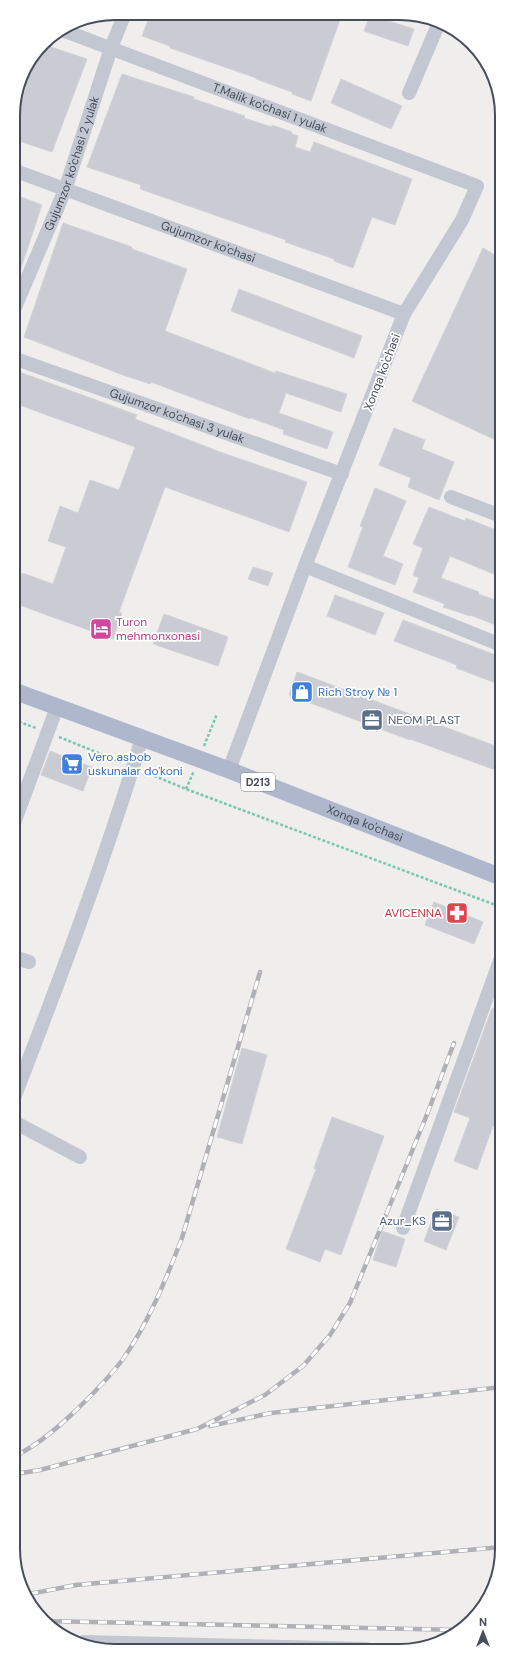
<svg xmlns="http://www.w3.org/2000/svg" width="515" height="1664" font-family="'DM Sans',sans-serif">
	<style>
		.building { fill: #cbcbd3; stroke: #d2d2d9 }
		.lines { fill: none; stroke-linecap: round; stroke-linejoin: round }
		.path { stroke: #78c7b0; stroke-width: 2.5; stroke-dasharray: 3 2; stroke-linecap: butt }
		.minor { stroke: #c2c7d2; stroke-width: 14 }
		.major { stroke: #aeb7cb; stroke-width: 17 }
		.rail-casing { stroke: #b0b1b7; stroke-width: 4.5 }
		.rail { stroke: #fff; stroke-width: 3; stroke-dasharray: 9; stroke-linecap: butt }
		.labels { text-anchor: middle; stroke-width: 3.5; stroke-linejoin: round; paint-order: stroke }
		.shield { fill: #fff; stroke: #7e828c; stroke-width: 1 }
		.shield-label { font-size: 11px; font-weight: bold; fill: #474d5a }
		.street-label { font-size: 12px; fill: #474d5a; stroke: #fff }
		.hotel-label { font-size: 12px; fill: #b23c85; stroke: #fff; text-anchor: start }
		.shop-label { font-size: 12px; fill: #366cbe; stroke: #fff; text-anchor: start }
		.service-label { font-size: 12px; fill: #4e5e75; stroke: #fff; text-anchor: start }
		.health-label { font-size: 12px; fill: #be3a42; stroke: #fff; text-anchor: end }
		.rim { fill: none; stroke: #474d5a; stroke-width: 2 }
	</style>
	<rect width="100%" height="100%" fill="#f0eeed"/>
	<!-- building -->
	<g class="building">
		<path d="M 151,13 L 168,13 L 342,14 L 311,101 L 292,94 L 292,92 L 256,79 L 256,78 L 170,48 L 170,46 L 142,36 Z"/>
		<path d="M 370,15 L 414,29 L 408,46 L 364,31 Z"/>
		<path d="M 42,44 L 87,59 L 52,152 L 13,139 L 13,125 L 26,87 L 19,84 L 21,76 Z"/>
		<path d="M 122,74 L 194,97 L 194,99 L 245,116 L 244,118 L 272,127 L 272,125 L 292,132 L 292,134 L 298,136 L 295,147 L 310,152 L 314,142 L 412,179 L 395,225 L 372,217 L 353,268 L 334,261 L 334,259 L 285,242 L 286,240 L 140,189 L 141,185 L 87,167 Z"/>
		<path d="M 341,79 L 402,106 L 391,129 L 331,103 Z"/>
		<path d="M 21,197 L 42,205 L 15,286 L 13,286 L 13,219 Z"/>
		<path d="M 63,223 L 132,247 L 132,249 L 187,269 L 165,331 L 275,373 L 276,371 L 347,394 L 341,412 L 286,393 L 279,413 L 333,432 L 327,449 L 283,434 L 284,430 L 251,418 L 250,419 L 151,382 L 150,384 L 123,375 L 24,337 Z"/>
		<path d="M 483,248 L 500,258 L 500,442 L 412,401 Z"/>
		<path d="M 239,289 L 362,336 L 354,358 L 231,311 Z"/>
		<path d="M 14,370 L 137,415 L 135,419 L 220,452 L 307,482 L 289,532 L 165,487 L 119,612 L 122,613 L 113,639 L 14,603 L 14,594 L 22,573 L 53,584 L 66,547 L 48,541 L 60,506 L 78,513 L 90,480 L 119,490 L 135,447 L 14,403 Z"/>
		<path d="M 394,428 L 425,440 L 422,449 L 454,462 L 439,500 L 408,487 L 411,478 L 379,465 Z"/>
		<path d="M 375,488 L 406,501 L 383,556 L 403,564 L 395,585 L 348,567 L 363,527 L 360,526 Z"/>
		<path d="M 429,507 L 465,521 L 466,518 L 501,532 L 501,577 L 450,556 L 441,578 L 479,592 L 478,594 L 501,602 L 501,627 L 470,615 L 470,616 L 443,607 L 445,604 L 413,592 L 419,578 L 413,575 L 423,548 L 413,544 Z"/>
		<path d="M 253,567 L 273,573 L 268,586 L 248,579 Z"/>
		<path d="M 335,595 L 384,613 L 375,635 L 327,616 Z"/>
		<path d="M 164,614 L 228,637 L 218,666 L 153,644 Z"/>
		<path d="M 403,620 L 501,657 L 501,685 L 456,668 L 457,665 L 394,641 Z"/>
		<path d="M 297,672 L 501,748 L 501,772 L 410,739 L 410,740 L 289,695 Z"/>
		<path d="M 50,751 L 92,767 L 83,791 L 41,775 Z"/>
		<path d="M 434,902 L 483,922 L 474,944 L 425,925 Z"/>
		<path d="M 492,1008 L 501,1012 L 501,1129 L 493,1126 L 477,1170 L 454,1161 L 470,1118 L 454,1112 Z"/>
		<path d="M 242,1048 L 267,1055 L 242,1144 L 217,1137 Z"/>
		<path d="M 332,1117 L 384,1136 L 341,1255 L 325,1249 L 320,1262 L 286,1249 L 316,1169 L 314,1168 Z"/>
		<path d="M 436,1209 L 459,1217 L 446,1250 L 424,1241 Z"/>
		<path d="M 382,1231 L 405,1239 L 396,1267 L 373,1260 Z"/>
	</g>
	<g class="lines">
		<!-- path -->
		<g class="path">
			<path d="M 14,720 L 36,728"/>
			<path d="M 59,737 L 121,762"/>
			<path d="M 204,746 L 217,714"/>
			<path d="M 145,772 L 186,789 L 501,907"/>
			<path d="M 186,789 L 194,771"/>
		</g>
		<!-- minor -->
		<g class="minor">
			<path id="s1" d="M 62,30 L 477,186 L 462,220 L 404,314 L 305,566 L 229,770"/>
			<path d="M 409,93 L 438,25"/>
			<path id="s2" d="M 13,170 L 404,314"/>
			<path id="s3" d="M 13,312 L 65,190 L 111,48 L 125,13"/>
			<path id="s4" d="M 13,358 L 342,474"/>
			<path d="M 451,497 L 501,516"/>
			<path d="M 305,566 L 501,645"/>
			<path d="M 14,823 L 57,707"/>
			<path d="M 14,957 L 29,962"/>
			<path d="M 14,1098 C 60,979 105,860 142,738"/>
			<path d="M 14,1122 L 80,1157"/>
			<path d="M 403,1228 L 501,958"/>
			<path d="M 83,1642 L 366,1649"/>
		</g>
		<!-- major -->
		<path class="major" id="s5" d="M 14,691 L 229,770 L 501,877"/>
		<!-- rail casing -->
		<g class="rail-casing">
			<g id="rail">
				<path d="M 210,1426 L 271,1413 L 502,1387"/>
				<path d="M 15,1456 C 36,1446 54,1431 71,1415 C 90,1397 108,1379 123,1359 C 149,1322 166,1279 182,1238 L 260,972"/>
				<path d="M 15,1474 L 40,1470 L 197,1429 L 265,1395 L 303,1366 L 330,1335 L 350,1303 L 428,1112 L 454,1043"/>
				<path d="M 29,1594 L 76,1585 L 502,1547"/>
				<path d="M 44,1621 L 460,1630"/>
			</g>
		</g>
		<!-- rail -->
		<use href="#rail" class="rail"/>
	</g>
	<!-- icons -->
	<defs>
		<g id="hotel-square" transform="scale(1.15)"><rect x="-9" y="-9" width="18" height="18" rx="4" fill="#d1479c" stroke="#fff"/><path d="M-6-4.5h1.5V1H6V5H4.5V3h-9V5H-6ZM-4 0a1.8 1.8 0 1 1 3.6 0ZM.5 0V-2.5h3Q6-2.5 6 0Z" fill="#fff"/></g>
		<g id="shop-square" transform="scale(1.15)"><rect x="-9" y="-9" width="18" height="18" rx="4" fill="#3f7fe0" stroke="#fff"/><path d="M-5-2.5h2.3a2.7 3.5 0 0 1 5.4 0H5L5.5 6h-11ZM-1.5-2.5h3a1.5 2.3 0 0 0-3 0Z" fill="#fff"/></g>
		<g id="office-square" transform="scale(1.15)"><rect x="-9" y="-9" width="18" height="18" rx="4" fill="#5c6f8a" stroke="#fff"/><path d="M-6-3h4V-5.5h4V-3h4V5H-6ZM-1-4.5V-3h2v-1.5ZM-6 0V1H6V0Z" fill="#fff"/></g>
		<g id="supermarket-square" transform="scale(1.15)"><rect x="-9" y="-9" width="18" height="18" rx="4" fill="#3f7fe0" stroke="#fff"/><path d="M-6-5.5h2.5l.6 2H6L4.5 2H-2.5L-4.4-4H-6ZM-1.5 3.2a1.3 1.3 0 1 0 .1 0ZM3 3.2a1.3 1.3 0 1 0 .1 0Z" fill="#fff"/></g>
		<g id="pharmacy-square" transform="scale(1.15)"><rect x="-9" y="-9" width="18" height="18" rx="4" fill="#e0444e" stroke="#fff"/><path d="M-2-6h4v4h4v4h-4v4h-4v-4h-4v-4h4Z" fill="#fff"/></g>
	</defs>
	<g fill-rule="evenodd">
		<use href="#hotel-square" x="101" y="629"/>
		<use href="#shop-square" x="302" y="692"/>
		<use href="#office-square" x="372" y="720"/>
		<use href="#supermarket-square" x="72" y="764"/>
		<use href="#pharmacy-square" x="457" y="913"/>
		<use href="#office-square" x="442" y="1221"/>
	</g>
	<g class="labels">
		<!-- shield labels -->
		<rect class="shield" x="241" y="773" width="34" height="18" rx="3"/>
		<g class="shield-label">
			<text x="258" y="786">D213</text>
		</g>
		<!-- street labels -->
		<g class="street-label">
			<text dy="4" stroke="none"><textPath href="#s1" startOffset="222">T.Malik ko'chasi 1 yulak</textPath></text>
			<text dy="4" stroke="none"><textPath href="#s3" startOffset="160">Gujumzor ko'chasi 2 yulak</textPath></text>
			<text dy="4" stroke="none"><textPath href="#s2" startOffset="208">Gujumzor ko'chasi</textPath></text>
			<text transform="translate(382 372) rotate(-69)" y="4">Xonqa ko'chasi</text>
			<text dy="4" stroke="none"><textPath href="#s4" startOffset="174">Gujumzor ko'chasi 3 yulak</textPath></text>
			<text dy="4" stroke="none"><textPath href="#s5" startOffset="375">Xonqa ko'chasi</textPath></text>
		</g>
		<!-- hotel labels -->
		<g class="hotel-label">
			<text x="116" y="626">Turon<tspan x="116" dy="14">mehmonxonasi</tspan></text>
		</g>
		<!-- shop labels -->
		<g class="shop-label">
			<text x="318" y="696">Rich Stroy № 1</text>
			<text x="88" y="761">Vero asbob<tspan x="88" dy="14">uskunalar do'koni</tspan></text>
		</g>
		<!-- service labels -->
		<g class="service-label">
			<text x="388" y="724">NEOM PLAST</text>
			<text x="426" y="1225" text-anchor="end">Azur_KS</text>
		</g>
		<!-- health labels -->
		<g class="health-label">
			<text x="442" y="917">AVICENNA</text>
		</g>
	</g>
	<!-- crop -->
	<path d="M0 0H515V1664H0ZM115 20H400A95 95 0 0 1 495 115V1549A95 95 0 0 1 400 1644H115A95 95 0 0 1 20 1549V115A95 95 0 0 1 115 20Z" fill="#fff" fill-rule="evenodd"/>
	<path class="rim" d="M115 20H400A95 95 0 0 1 495 115V1549A95 95 0 0 1 400 1644H115A95 95 0 0 1 20 1549V115A95 95 0 0 1 115 20Z"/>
	<!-- north arrow -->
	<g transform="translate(483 1632)" stroke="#ffffff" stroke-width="3" paint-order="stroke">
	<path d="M0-3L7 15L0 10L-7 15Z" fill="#474d5a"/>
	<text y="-6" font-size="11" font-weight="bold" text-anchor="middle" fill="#474d5a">N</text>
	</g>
</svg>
